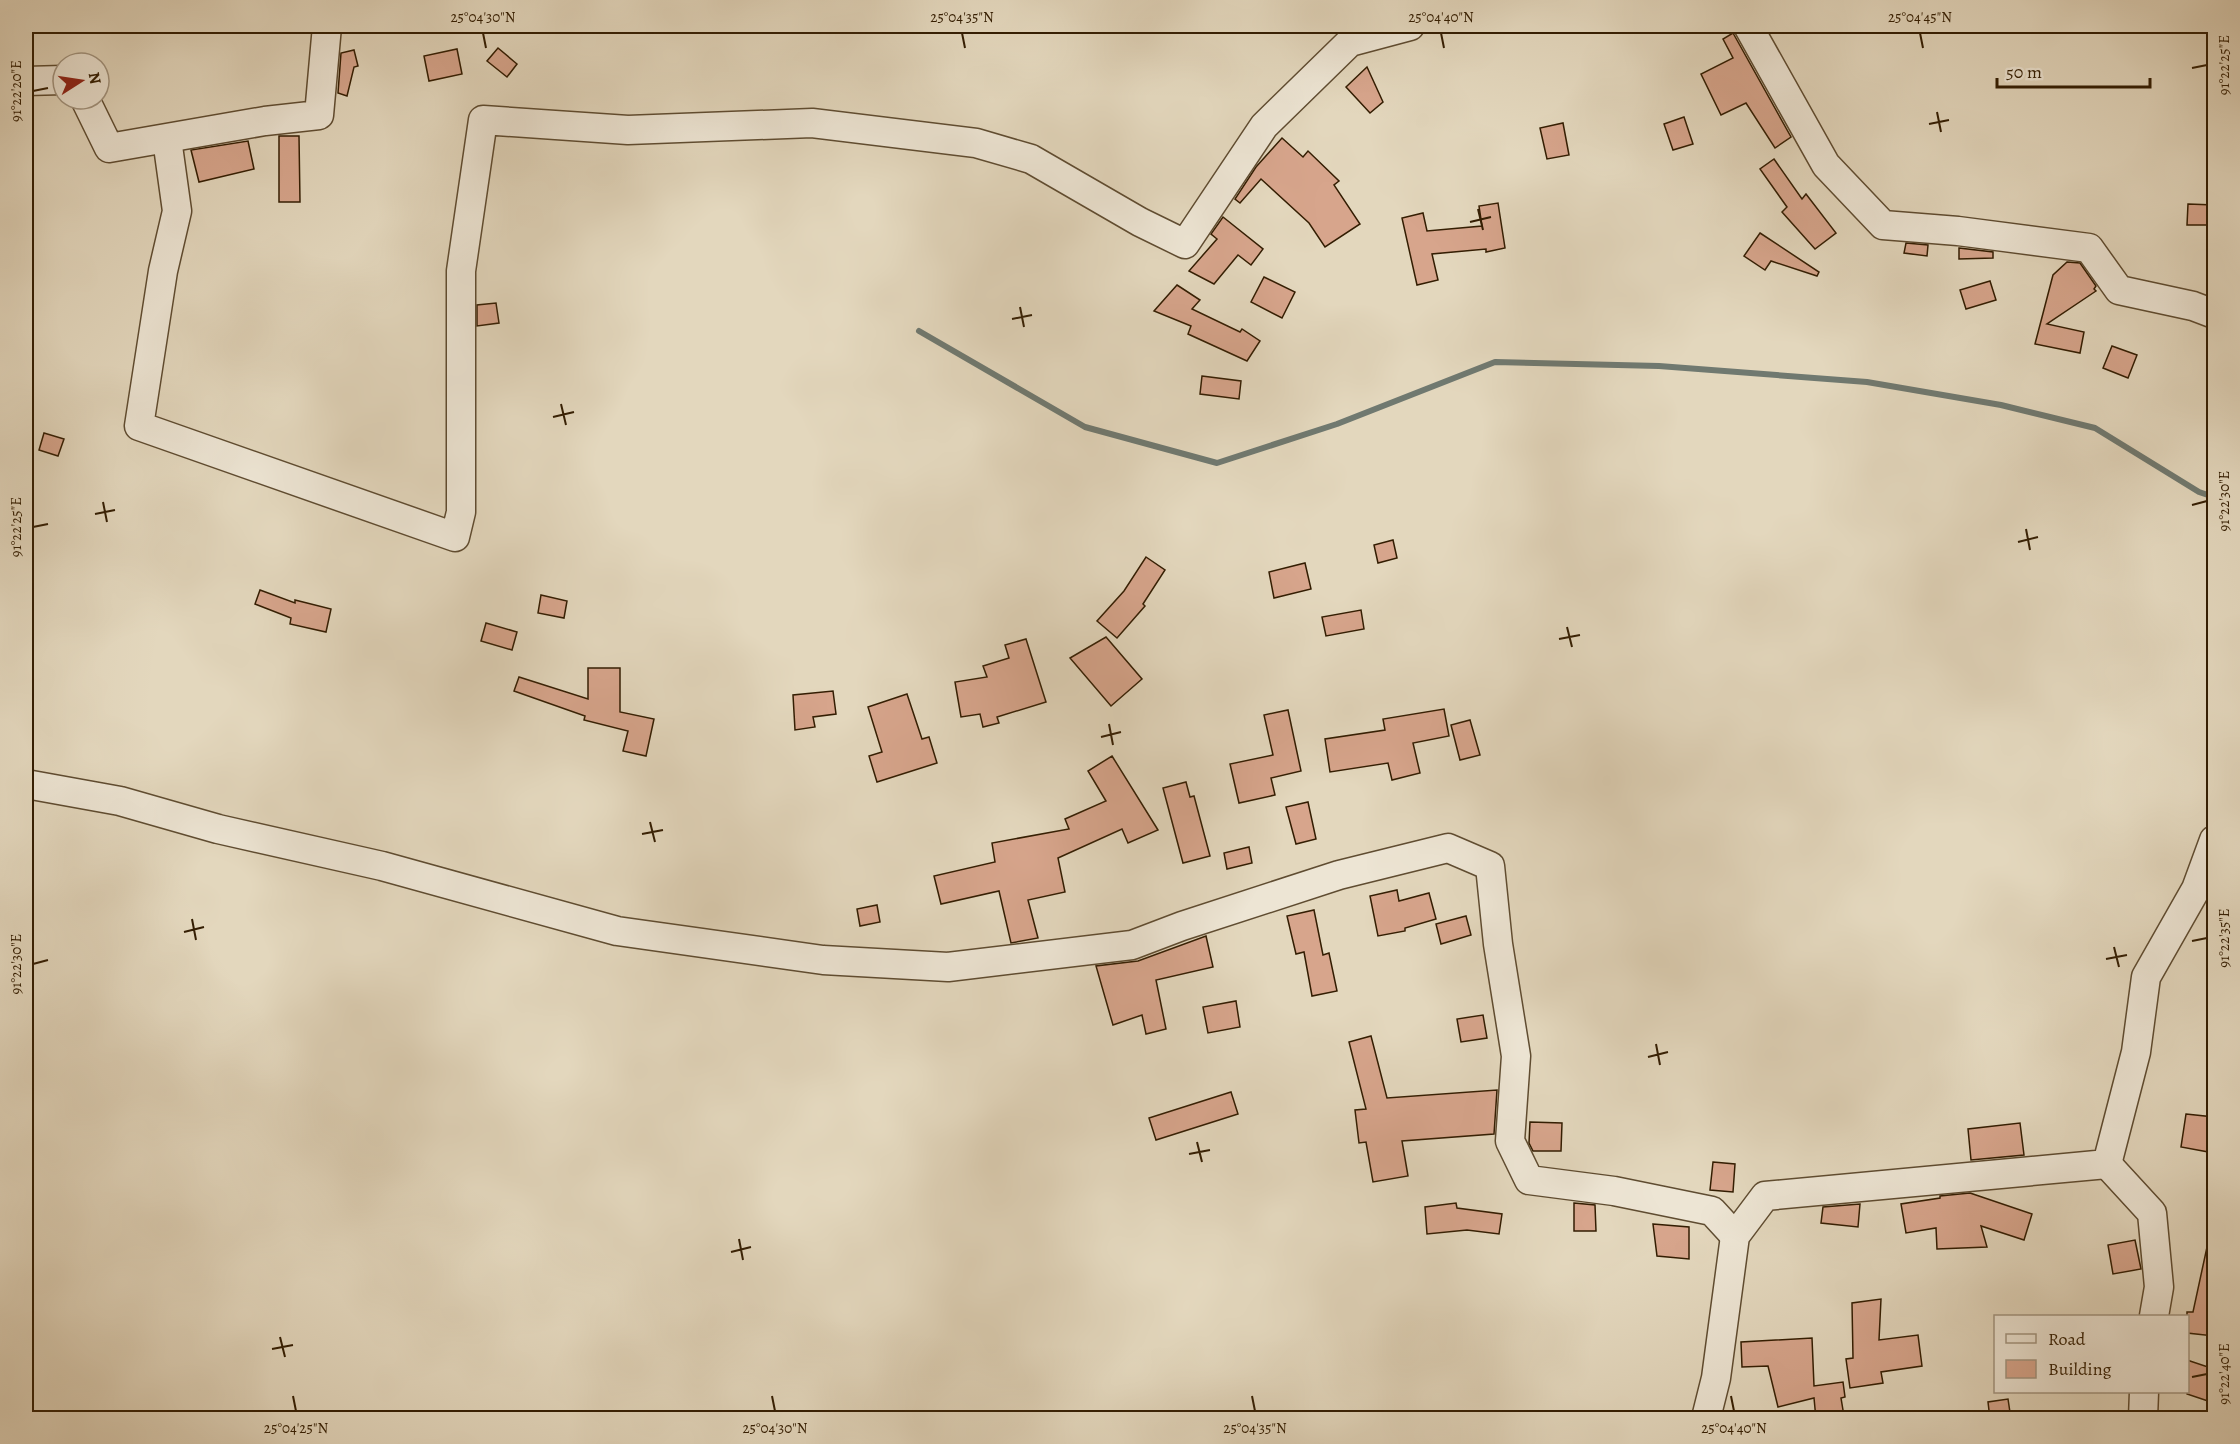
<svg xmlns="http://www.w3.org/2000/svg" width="2240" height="1444" font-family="Alegreya,serif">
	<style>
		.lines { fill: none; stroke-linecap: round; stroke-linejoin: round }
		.stream { stroke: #707970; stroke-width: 6 }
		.building { fill: #d7a58c; stroke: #331d02; stroke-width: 1.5 }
		.minor-casing { stroke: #5f4c31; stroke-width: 31 }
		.minor { stroke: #ede5d4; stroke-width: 28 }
		.ticks { fill: none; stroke: #331d02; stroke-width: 2 }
		.neatline { fill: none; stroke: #331d02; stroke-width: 2 }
		.ticks-label { font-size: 15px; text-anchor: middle; fill: #331d02 }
	</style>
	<rect width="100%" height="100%" fill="#e3d7bd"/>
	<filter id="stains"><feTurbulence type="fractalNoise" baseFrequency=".00333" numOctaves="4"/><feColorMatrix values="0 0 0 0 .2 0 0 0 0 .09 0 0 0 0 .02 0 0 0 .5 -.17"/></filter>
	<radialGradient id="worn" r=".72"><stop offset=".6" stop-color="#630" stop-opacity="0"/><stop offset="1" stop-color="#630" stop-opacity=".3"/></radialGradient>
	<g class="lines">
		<!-- stream -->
		<path class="stream" d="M 919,331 L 1085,427 L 1217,463 L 1337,424 L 1495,362 L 1659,366 L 1867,382 L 2001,405 L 2095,428 L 2199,492 L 2214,497"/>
	</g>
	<!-- building -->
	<g class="building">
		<path d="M 1733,33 L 1791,137 L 1775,148 L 1746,103 L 1721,115 L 1701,74 L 1733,58 L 1723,39 Z"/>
		<path d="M 498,48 L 517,64 L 507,77 L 487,61 Z"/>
		<path d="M 457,49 L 462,74 L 429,81 L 424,56 Z"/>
		<path d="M 354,50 L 358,66 L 354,67 L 347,96 L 338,93 L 341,53 Z"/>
		<path d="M 1367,67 L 1383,102 L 1370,113 L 1346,87 Z"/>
		<path d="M 1684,117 L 1693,144 L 1673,150 L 1664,124 Z"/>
		<path d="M 1563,123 L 1569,155 L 1547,159 L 1540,128 Z"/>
		<path d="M 279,136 L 299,136 L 300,202 L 279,202 Z"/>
		<path d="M 1282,138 L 1303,157 L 1308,151 L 1339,181 L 1334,185 L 1360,224 L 1325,247 L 1309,223 L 1261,179 L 1240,203 L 1235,199 L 1256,167 Z"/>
		<path d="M 248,141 L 254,169 L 199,182 L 191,150 Z"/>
		<path d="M 1774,159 L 1802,199 L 1806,194 L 1836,233 L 1815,249 L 1782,212 L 1787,207 L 1760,169 Z"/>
		<path d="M 1498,203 L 1505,248 L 1486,252 L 1486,249 L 1432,254 L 1438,280 L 1417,285 L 1402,218 L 1423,213 L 1427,231 L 1482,226 L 1479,206 Z"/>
		<path d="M 2188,204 L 2214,205 L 2214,225 L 2187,225 Z"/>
		<path d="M 1223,217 L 1263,249 L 1251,265 L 1238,255 L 1214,284 L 1189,271 L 1217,239 L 1211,234 Z"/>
		<path d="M 1760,233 L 1819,272 L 1817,276 L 1771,261 L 1765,270 L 1744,256 Z"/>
		<path d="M 1906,243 L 1928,245 L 1927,256 L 1904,253 Z"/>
		<path d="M 1959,248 L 1993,252 L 1993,258 L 1959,259 Z"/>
		<path d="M 2067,262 L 2080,263 L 2096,286 L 2094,289 L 2096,291 L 2047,324 L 2084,332 L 2080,353 L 2035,344 L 2053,275 Z"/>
		<path d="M 1264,277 L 1295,292 L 1282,318 L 1251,302 Z"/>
		<path d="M 1990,281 L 1996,300 L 1966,309 L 1960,290 Z"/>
		<path d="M 1177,285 L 1200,300 L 1192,309 L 1240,332 L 1242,329 L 1260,341 L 1247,361 L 1188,334 L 1191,326 L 1154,311 Z"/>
		<path d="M 496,303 L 499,323 L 477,326 L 477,305 Z"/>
		<path d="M 2112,346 L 2137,355 L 2128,378 L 2103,368 Z"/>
		<path d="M 1202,376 L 1241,381 L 1239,399 L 1200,394 Z"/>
		<path d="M 44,433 L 64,439 L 58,456 L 39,450 Z"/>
		<path d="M 1393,540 L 1397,558 L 1378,563 L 1374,545 Z"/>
		<path d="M 1146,557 L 1165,570 L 1143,604 L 1145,606 L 1117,638 L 1097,621 L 1124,591 Z"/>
		<path d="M 1305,563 L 1311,589 L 1274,598 L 1269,572 Z"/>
		<path d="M 260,590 L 295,603 L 295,600 L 331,609 L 326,632 L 290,624 L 291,618 L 255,604 Z"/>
		<path d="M 541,595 L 567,601 L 564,618 L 538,613 Z"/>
		<path d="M 1361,610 L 1364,629 L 1326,636 L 1322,617 Z"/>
		<path d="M 486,623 L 517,632 L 512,650 L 481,641 Z"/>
		<path d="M 1106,637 L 1142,679 L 1111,706 L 1070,658 Z"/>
		<path d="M 1026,639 L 1046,702 L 997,717 L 999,723 L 983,727 L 980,714 L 961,717 L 955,682 L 987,677 L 983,666 L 1009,658 L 1005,645 Z"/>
		<path d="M 588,668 L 620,668 L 620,712 L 654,719 L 646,756 L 623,751 L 628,731 L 584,720 L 585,716 L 514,691 L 519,677 L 588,699 Z"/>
		<path d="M 833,691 L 836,714 L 813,717 L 815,727 L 795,730 L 793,695 Z"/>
		<path d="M 907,694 L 922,739 L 929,737 L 937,763 L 877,782 L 869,756 L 882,752 L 868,707 Z"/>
		<path d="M 1444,709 L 1449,736 L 1413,743 L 1420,773 L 1392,780 L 1388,763 L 1330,772 L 1325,739 L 1385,730 L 1383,719 Z"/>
		<path d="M 1288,710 L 1301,771 L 1271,778 L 1275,795 L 1239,803 L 1230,764 L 1273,755 L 1264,715 Z"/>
		<path d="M 1470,720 L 1480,755 L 1460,760 L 1451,725 Z"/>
		<path d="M 1112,756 L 1158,830 L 1128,843 L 1122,829 L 1058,858 L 1065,892 L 1028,900 L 1038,938 L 1011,943 L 999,891 L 941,904 L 934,876 L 995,862 L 992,843 L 1069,829 L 1065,819 L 1106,801 L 1088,771 Z"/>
		<path d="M 1186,782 L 1190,797 L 1194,796 L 1210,856 L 1183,863 L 1163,788 Z"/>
		<path d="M 1308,802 L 1316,839 L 1296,844 L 1286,807 Z"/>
		<path d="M 1249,847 L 1252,863 L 1227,869 L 1224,853 Z"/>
		<path d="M 1397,890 L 1399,901 L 1429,893 L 1436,919 L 1405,928 L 1405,931 L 1378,936 L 1370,896 Z"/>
		<path d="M 877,905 L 880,922 L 860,926 L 857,909 Z"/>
		<path d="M 1314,910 L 1323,955 L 1329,953 L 1337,991 L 1312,996 L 1304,952 L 1296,954 L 1287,916 Z"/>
		<path d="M 1466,916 L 1471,935 L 1441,944 L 1436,924 Z"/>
		<path d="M 1206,936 L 1213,967 L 1156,980 L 1166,1029 L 1146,1034 L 1142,1015 L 1113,1025 L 1096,966 L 1138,961 Z"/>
		<path d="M 1236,1001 L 1240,1027 L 1208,1033 L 1203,1007 Z"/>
		<path d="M 1483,1015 L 1487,1038 L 1461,1042 L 1457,1019 Z"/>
		<path d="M 1371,1036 L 1387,1098 L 1497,1090 L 1494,1134 L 1402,1141 L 1408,1176 L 1373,1182 L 1366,1142 L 1359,1143 L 1355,1110 L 1366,1109 L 1349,1042 Z"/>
		<path d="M 1231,1092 L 1238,1114 L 1156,1140 L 1149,1118 Z"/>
		<path d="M 2186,1114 L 2214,1117 L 2214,1153 L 2181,1147 Z"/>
		<path d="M 1530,1122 L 1562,1123 L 1561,1151 L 1533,1151 L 1529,1143 Z"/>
		<path d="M 2020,1123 L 2024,1155 L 1971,1160 L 1968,1129 Z"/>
		<path d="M 1713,1162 L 1735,1164 L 1733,1192 L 1710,1190 Z"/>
		<path d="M 1970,1193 L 2032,1214 L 2024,1240 L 1981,1226 L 1987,1247 L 1937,1249 L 1936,1228 L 1906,1233 L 1901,1204 L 1940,1198 L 1940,1196 Z"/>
		<path d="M 1456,1203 L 1457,1208 L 1502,1214 L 1499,1234 L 1467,1230 L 1427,1234 L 1425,1207 Z"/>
		<path d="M 1574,1203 L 1595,1205 L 1596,1231 L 1574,1231 Z"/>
		<path d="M 1860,1204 L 1858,1227 L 1821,1223 L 1823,1207 Z"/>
		<path d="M 1653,1224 L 1689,1227 L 1689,1259 L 1657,1256 Z"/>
		<path d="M 2135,1240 L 2141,1269 L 2113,1274 L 2108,1245 Z"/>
		<path d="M 2207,1247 L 2214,1248 L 2214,1336 L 2187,1333 L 2187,1312 L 2193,1312 Z"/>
		<path d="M 1881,1299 L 1879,1340 L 1918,1335 L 1922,1366 L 1881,1372 L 1883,1383 L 1850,1388 L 1846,1359 L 1853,1358 L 1852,1303 Z"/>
		<path d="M 1812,1338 L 1814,1386 L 1843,1382 L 1845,1397 L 1841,1398 L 1844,1416 L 1816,1419 L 1814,1398 L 1778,1407 L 1768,1366 L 1742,1367 L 1741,1342 Z"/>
		<path d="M 2187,1360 L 2214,1369 L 2214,1382 L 2208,1401 L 2187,1394 Z"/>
		<path d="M 2008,1399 L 2011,1419 L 1990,1419 L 1988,1402 Z"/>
	</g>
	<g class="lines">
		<!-- minor casing -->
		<g class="minor-casing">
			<g id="minor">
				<path d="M 1748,26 L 1826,165 L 1883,225 L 1958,231 L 2089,248 L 2119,290 L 2193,306 L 2214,314"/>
				<path d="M 26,81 L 63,80"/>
				<path d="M 85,99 L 109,148 L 265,121 L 319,115 L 327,26"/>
				<path d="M 167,139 L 177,211 L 163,271 L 139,426 L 455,537 L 461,512 L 461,271 L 483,120 L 628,130 L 812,123 L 976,143 L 1031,159 L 1140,222 L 1185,244 L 1264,126 L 1350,42 L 1410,26"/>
				<path d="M 26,784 L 120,801 L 218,829 L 382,866 L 617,931 L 823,960 L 948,967 L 1132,945 L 1182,926 L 1339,875 L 1448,848 L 1490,866 L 1498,944 L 1516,1056 L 1510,1141 L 1529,1180 L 1614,1191 L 1712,1211 L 1735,1236"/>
				<path d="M 2107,1164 L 2152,1213 L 2159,1287 L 2154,1316"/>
				<path d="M 1706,1418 L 1716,1378 L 1735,1236 L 1765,1196 L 2107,1164 L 2136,1052 L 2146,977 L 2196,889 L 2214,840"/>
				<path d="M 2143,1418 L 2144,1392"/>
			</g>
		</g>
		<!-- minor -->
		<use href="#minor" class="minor"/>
	</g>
	<!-- ticks -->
	<path class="ticks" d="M 483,33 L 486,48M 962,33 L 965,48M 1441,33 L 1444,48M 1920,33 L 1923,48M 2192,68 L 2207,65M 33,91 L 48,88M 1937,112 L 1941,132M 1929,124 L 1949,120M 1478,209 L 1483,230M 1470,222 L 1491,217M 1020,307 L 1024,327M 1012,319 L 1032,315M 561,404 L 566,425M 553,417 L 574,412M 103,502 L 107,522M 2192,505 L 2207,501M 95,514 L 115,510M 33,527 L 48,524M 2026,529 L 2030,550M 2018,542 L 2038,537M 1567,627 L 1572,647M 1559,639 L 1580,635M 1109,724 L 1113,745M 1101,737 L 1121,732M 650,822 L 655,842M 642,834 L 663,830M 192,919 L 196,940M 184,932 L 204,927M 2192,941 L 2207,938M 2114,947 L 2119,967M 2106,959 L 2127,955M 33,964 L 48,960M 1656,1044 L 1660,1065M 1648,1057 L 1668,1052M 1197,1142 L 1202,1162M 1189,1154 L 1210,1150M 739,1239 L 743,1260M 731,1252 L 751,1247M 280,1337 L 285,1357M 272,1349 L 293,1345M 2192,1377 L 2207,1374M 293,1396 L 296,1411M 772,1396 L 775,1411M 1252,1396 L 1255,1411M 1731,1396 L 1734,1411"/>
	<!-- margin -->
	<rect width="2240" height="1444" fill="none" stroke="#e3d7bd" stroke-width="66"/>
	<!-- legend -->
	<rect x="1994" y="1315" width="195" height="78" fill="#ede5d4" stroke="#a39580" stroke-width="1.5"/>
	<rect x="2006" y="1334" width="30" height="9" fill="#ede5d4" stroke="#a39580" stroke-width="1.5"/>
	<text x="2048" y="1345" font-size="18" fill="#331d02">Road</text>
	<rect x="2006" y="1360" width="30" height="18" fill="#d7a58c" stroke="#a39580" stroke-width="1.5"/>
	<text x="2048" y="1375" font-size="18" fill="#331d02">Building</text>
	<!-- north arrow -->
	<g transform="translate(81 81) rotate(78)"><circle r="28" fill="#ede5d4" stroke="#a39580" stroke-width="1.5"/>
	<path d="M0-4.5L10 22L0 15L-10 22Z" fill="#8f2418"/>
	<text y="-9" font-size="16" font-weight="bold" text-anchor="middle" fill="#331d02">N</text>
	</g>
	<!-- scale -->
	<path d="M1997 78v9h153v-9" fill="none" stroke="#331d02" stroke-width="3"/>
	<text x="2006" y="78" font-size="18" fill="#331d02" stroke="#ede5d4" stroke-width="4.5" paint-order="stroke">50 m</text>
	<rect x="33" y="33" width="2174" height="1378" class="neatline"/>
	<g class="ticks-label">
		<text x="483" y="22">25°04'30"N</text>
		<text x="962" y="22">25°04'35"N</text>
		<text x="1441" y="22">25°04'40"N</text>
		<text x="1920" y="22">25°04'45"N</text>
		<text transform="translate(2224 65) rotate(-90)" y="5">91°22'25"E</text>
		<text transform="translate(16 91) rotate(-90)" y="5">91°22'20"E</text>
		<text transform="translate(2224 501) rotate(-90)" y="5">91°22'30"E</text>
		<text transform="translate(16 527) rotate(-90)" y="5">91°22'25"E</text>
		<text transform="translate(2224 938) rotate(-90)" y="5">91°22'35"E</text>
		<text transform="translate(16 964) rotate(-90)" y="5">91°22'30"E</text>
		<text transform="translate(2224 1374) rotate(-90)" y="5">91°22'40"E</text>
		<text x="296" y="1433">25°04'25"N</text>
		<text x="775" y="1433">25°04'30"N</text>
		<text x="1255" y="1433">25°04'35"N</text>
		<text x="1734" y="1433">25°04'40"N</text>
	</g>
	<rect width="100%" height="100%" filter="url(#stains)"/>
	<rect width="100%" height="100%" fill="url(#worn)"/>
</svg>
